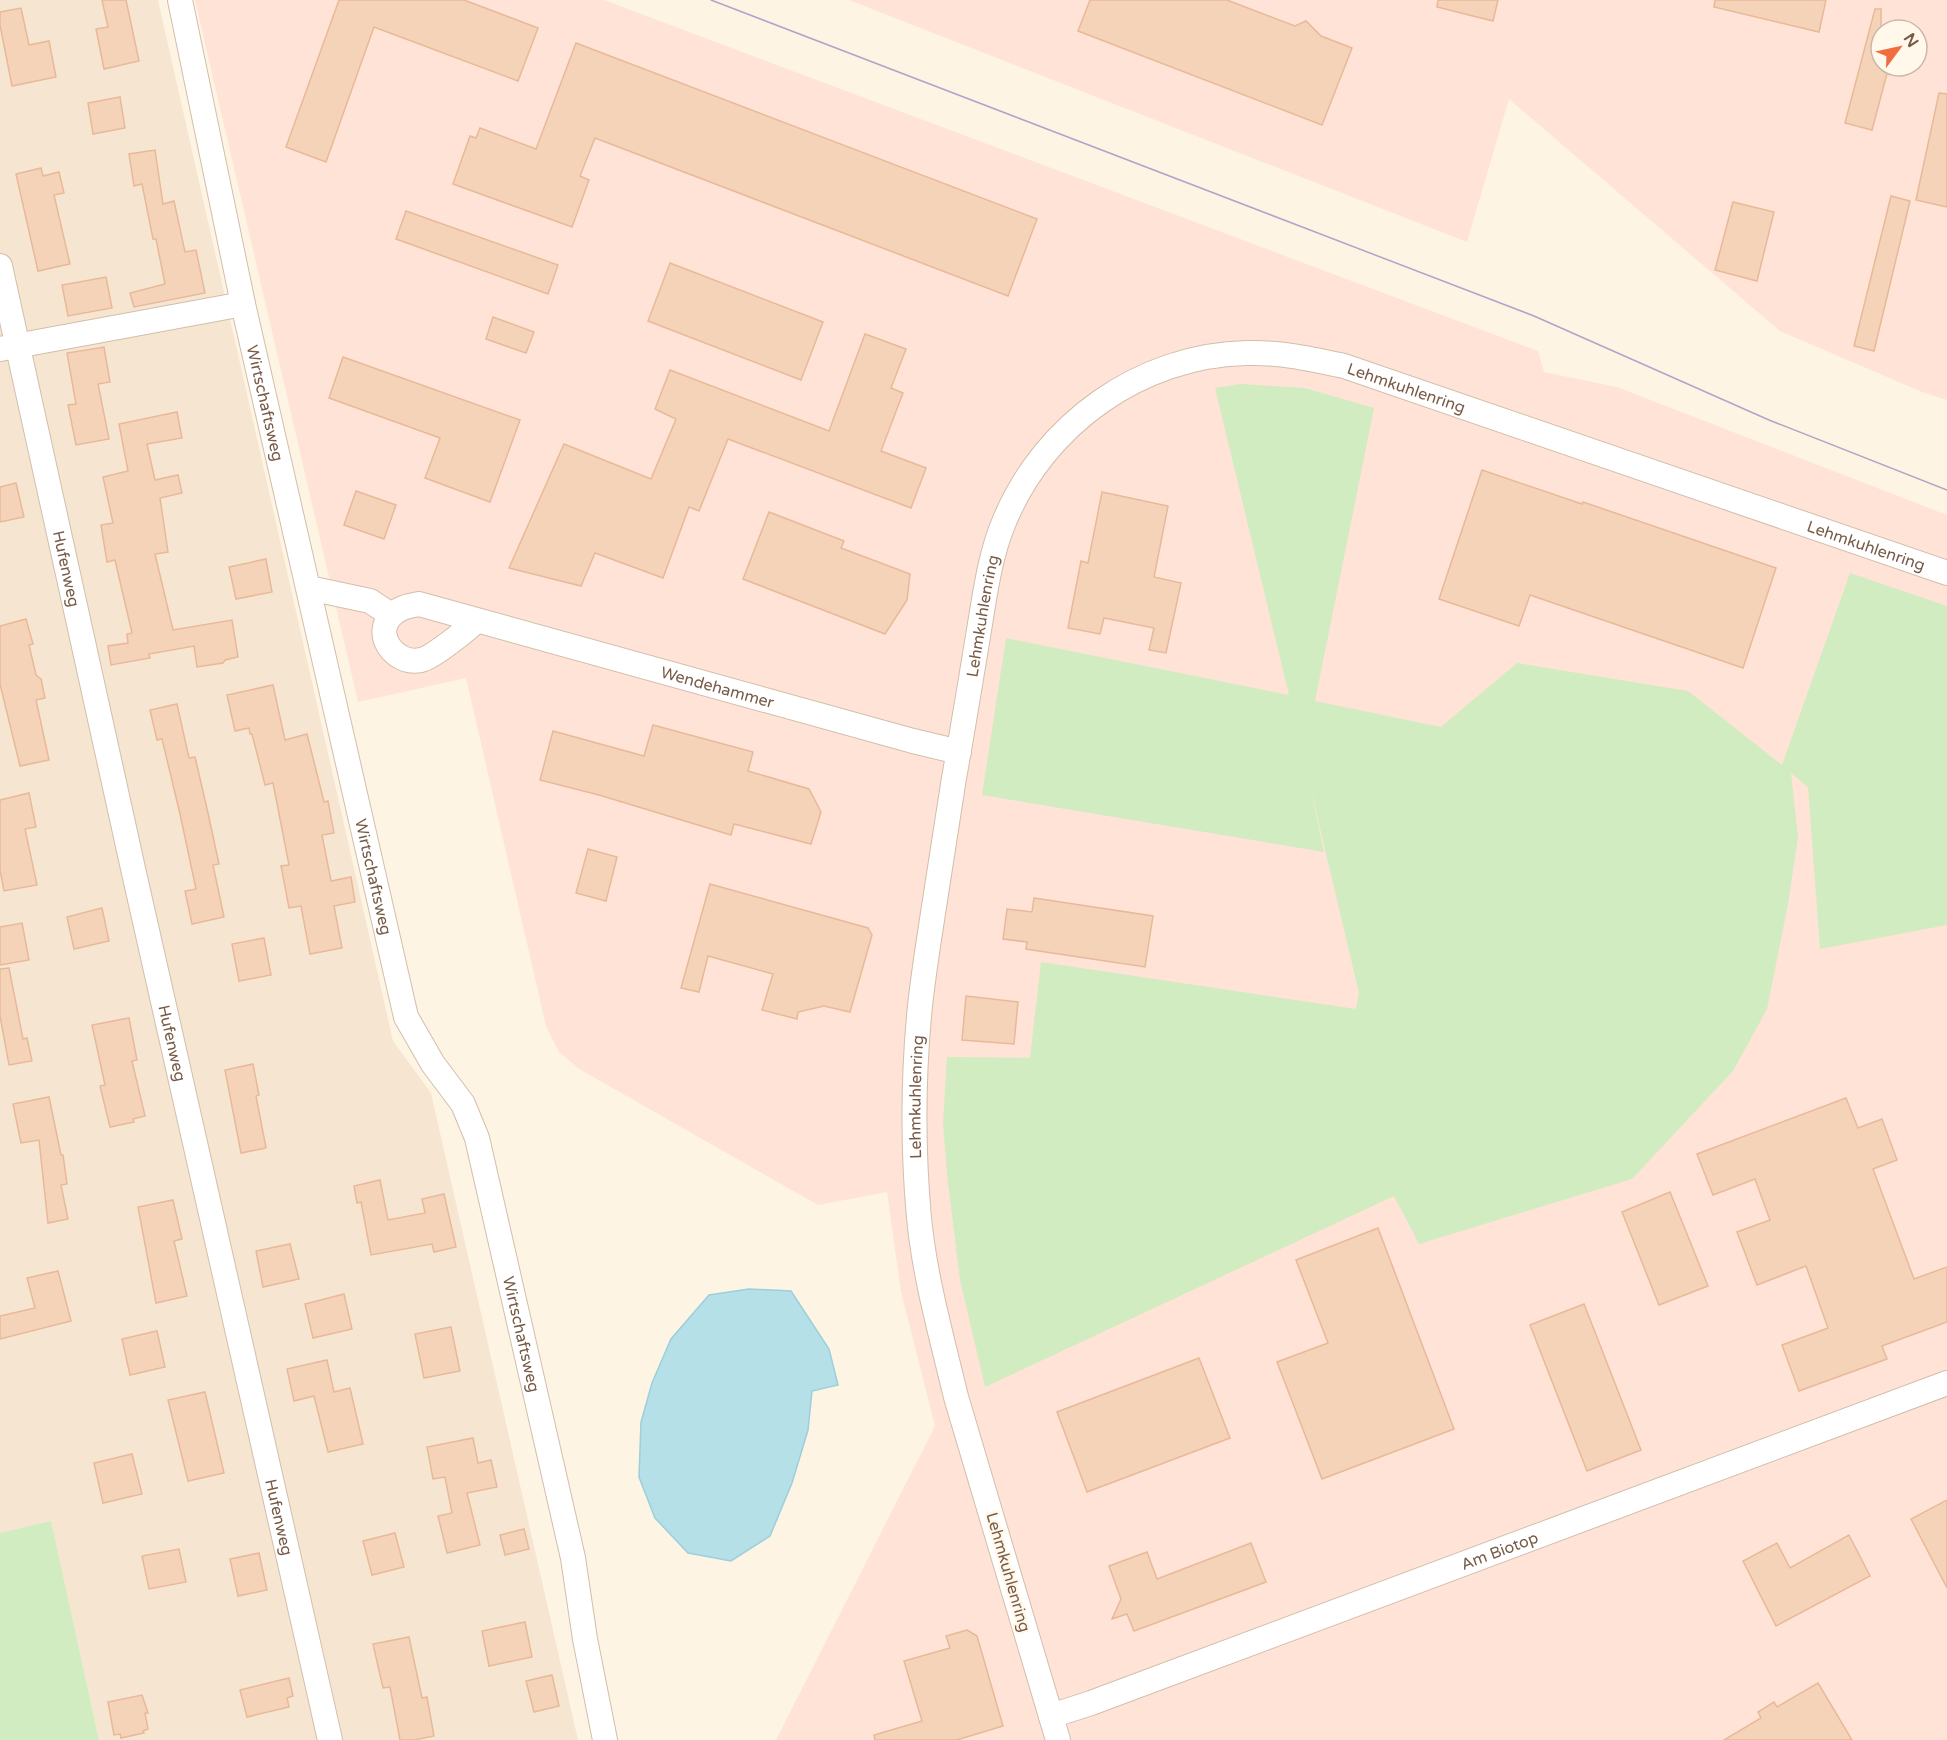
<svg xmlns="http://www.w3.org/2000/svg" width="1947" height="1740" font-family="'Varela Round',sans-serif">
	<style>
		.residential { fill: #f6e6d1 }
		.commercial { fill: #ffe3d6; fill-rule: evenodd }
		.green { fill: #d1ecc0 }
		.water { fill: #b6e0e8; stroke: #9ccfdb; stroke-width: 1.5 }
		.building { fill: #f5d3b9; stroke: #e8b998; stroke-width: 1.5 }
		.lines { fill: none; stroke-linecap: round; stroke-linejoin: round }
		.minor-casing { stroke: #d2beab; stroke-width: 26 }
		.minor { stroke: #fff; stroke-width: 24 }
		.tram { stroke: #b7a1c8; stroke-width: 1.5 }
		.labels { text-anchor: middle; stroke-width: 5; stroke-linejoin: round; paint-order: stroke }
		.street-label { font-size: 16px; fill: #775a47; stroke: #fff8eb }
	</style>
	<rect width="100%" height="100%" fill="#fef4e3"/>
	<!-- residential -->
	<path class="residential" d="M 0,0 L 158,0 L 393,1041 L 431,1093 L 578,1740 L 99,1740 L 51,1522 L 0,1533 Z"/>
	<!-- commercial -->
	<g class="commercial">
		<path d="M 195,0 L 604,0 L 1538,351 L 1544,372 L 1617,387 L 1947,515 L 1947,1740 L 776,1740 L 935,1426 L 901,1292 L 887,1192 L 818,1205 L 579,1069 L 559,1052 L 546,1026 L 466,678 L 358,702 Z"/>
		<path d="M 849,0 L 1947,0 L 1947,400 L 1922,392 L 1780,331 L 1509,99 L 1467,242 ZM 1881,30 L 1917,30 L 1917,66 L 1881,66 Z"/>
	</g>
	<!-- green -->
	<g class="green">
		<path d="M 1241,384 L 1305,388 L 1374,408 L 1315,701 L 1441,727 L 1517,663 L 1688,691 L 1782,765 L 1850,573 L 1947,606 L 1947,925 L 1820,949 L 1808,787 L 1791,773 L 1798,837 L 1788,904 L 1767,1009 L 1733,1071 L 1632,1179 L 1419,1244 L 1394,1196 L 985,1387 L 960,1280 L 948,1183 L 943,1124 L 947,1057 L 1030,1058 L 1041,962 L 1356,1009 L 1359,993 L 1310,786 L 1324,852 L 982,795 L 1006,638 L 1289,695 L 1215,388 Z"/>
		<path d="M 51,1521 L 99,1740 L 0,1740 L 0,1533 Z"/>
	</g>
	<!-- water -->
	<path class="water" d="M 749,1289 L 791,1291 L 829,1349 L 838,1385 L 812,1391 L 808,1430 L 792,1483 L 770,1536 L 731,1561 L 688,1553 L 655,1518 L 639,1477 L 641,1422 L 652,1383 L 671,1339 L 709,1295 Z"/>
	<!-- building -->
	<g class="building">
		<path d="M 102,0 L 126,0 L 139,61 L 104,69 L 96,29 L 108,27 Z"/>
		<path d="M 339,0 L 464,0 L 538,28 L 518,81 L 374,27 L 326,162 L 286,147 Z"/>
		<path d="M 1090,0 L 1227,0 L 1295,26 L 1306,21 L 1321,36 L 1352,48 L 1322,125 L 1078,31 Z"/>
		<path d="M 1438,0 L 1498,0 L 1493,21 L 1437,7 Z"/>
		<path d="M 1715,0 L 1826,0 L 1819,32 L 1714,7 Z"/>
		<path d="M 21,8 L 29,45 L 49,41 L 56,77 L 12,86 L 0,25 L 0,12 Z"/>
		<path d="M 1875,9 L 1881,9 L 1881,66 L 1889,66 L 1872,130 L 1845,123 Z"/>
		<path d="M 576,43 L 1037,219 L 1008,296 L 595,138 L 580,176 L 589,180 L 572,227 L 453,184 L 470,136 L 476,138 L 480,128 L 536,149 Z"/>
		<path d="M 1939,93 L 1947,94 L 1947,207 L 1916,200 Z"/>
		<path d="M 120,97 L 125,128 L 93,134 L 88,103 Z"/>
		<path d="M 155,150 L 163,204 L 174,201 L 185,252 L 196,250 L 205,293 L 134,307 L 130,293 L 165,284 L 156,239 L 153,239 L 142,184 L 134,186 L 129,154 Z"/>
		<path d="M 41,168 L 43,176 L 59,172 L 64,193 L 54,195 L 70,264 L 38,271 L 16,174 Z"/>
		<path d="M 1891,196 L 1910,201 L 1874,351 L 1854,346 Z"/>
		<path d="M 1733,202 L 1774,212 L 1757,281 L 1715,270 Z"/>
		<path d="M 406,211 L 558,265 L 548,294 L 396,239 Z"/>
		<path d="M 670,263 L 823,322 L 801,380 L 648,321 Z"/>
		<path d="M 106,277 L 112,308 L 68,316 L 62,285 Z"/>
		<path d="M 493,317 L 534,332 L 526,353 L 486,339 Z"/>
		<path d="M 865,334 L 906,349 L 891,388 L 903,393 L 881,451 L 926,468 L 911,508 L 728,439 L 699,511 L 689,507 L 663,578 L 595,553 L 581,586 L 509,568 L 564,444 L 651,479 L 676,419 L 655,409 L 670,370 L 829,431 Z"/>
		<path d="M 104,347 L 110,382 L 98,384 L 109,439 L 76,445 L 68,405 L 76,404 L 67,353 Z"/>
		<path d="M 343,357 L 520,420 L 490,502 L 425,478 L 440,438 L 329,398 Z"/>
		<path d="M 177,412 L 182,438 L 147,444 L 155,480 L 178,475 L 182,493 L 160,498 L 168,552 L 155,554 L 173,630 L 232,620 L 238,657 L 225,660 L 223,663 L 197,667 L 194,646 L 149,654 L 150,658 L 111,665 L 108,646 L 128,643 L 127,634 L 132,633 L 115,560 L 107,562 L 101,525 L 113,523 L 103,477 L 128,471 L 119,424 Z"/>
		<path d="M 1482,470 L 1582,504 L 1583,502 L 1776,568 L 1743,668 L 1530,595 L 1519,626 L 1439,599 Z"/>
		<path d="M 16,483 L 24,517 L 0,522 L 0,487 Z"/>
		<path d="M 356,491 L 396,505 L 384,539 L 344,525 Z"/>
		<path d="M 1102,492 L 1168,506 L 1154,577 L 1181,583 L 1166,653 L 1149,650 L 1154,628 L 1104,618 L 1100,634 L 1068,628 L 1081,561 L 1088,563 Z"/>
		<path d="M 769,512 L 844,541 L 841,548 L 910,574 L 907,600 L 885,634 L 743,579 Z"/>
		<path d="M 266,559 L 272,592 L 236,599 L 229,567 Z"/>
		<path d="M 26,619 L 33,644 L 29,645 L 36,675 L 41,679 L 45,698 L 36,700 L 49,760 L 20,766 L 0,684 L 0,626 Z"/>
		<path d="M 273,685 L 285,740 L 307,734 L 324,802 L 328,801 L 334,833 L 322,835 L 331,881 L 351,877 L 355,902 L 334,906 L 342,948 L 310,954 L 301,906 L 289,908 L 281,866 L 289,865 L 273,783 L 265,785 L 252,734 L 250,734 L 249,728 L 235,731 L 227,695 Z"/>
		<path d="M 177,704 L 189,758 L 195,757 L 208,813 L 219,864 L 213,865 L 224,917 L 192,924 L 185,891 L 196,889 L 180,814 L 162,739 L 157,740 L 150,710 Z"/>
		<path d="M 653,725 L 753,752 L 748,771 L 809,789 L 821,812 L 811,844 L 734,824 L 731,835 L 599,795 L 540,780 L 553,731 L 644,756 Z"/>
		<path d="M 29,793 L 36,827 L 25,829 L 37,885 L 4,891 L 0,870 L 0,800 Z"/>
		<path d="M 588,849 L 617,857 L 606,901 L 576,893 Z"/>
		<path d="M 710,884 L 868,928 L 872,935 L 850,1012 L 824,1006 L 798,1012 L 797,1019 L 762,1010 L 773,974 L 708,956 L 699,992 L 681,988 Z"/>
		<path d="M 1034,898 L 1153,916 L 1145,967 L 1026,949 L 1027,942 L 1003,939 L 1007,909 L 1032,912 Z"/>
		<path d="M 102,908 L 109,941 L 74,949 L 67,917 Z"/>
		<path d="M 22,923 L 29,960 L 0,965 L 0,927 Z"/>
		<path d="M 264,938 L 271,975 L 239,981 L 232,944 Z"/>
		<path d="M 9,968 L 23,1039 L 27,1038 L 32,1061 L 9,1065 L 0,1016 L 0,969 Z"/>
		<path d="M 966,996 L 1018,1002 L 1014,1044 L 962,1040 Z"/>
		<path d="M 129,1018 L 137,1060 L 132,1061 L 145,1116 L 133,1119 L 134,1122 L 110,1127 L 100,1086 L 105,1085 L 92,1025 Z"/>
		<path d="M 253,1064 L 259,1095 L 256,1096 L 266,1148 L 241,1153 L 225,1070 Z"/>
		<path d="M 49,1097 L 61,1155 L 63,1155 L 67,1184 L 61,1185 L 68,1219 L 48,1223 L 39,1140 L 21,1143 L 13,1104 Z"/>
		<path d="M 1846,1098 L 1858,1128 L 1882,1119 L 1897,1160 L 1873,1169 L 1914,1279 L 1947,1267 L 1947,1322 L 1882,1346 L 1887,1359 L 1799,1391 L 1782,1345 L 1828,1328 L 1806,1266 L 1757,1285 L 1737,1232 L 1770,1220 L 1755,1179 L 1713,1195 L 1697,1154 Z"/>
		<path d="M 380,1180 L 388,1220 L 425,1213 L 422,1199 L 444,1194 L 456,1247 L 434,1252 L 432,1244 L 371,1255 L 361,1202 L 357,1203 L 354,1186 Z"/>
		<path d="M 1670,1192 L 1708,1286 L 1659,1305 L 1622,1212 Z"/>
		<path d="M 173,1200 L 182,1239 L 174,1241 L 187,1296 L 156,1303 L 138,1207 Z"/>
		<path d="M 1378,1228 L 1454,1429 L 1322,1479 L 1277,1362 L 1328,1343 L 1296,1260 Z"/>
		<path d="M 290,1244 L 299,1279 L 263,1287 L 256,1251 Z"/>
		<path d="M 58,1271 L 71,1321 L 0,1339 L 0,1316 L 35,1308 L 27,1278 Z"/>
		<path d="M 344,1294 L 352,1329 L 313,1338 L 305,1304 Z"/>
		<path d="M 1584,1304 L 1641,1450 L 1587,1471 L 1530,1325 Z"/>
		<path d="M 451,1327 L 460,1371 L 424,1378 L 415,1334 Z"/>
		<path d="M 157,1331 L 165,1367 L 130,1375 L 122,1339 Z"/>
		<path d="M 1199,1358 L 1230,1438 L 1087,1492 L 1057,1412 Z"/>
		<path d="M 327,1360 L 334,1392 L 350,1388 L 363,1444 L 328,1452 L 314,1396 L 294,1401 L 287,1369 Z"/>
		<path d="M 205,1392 L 224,1473 L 188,1481 L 168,1400 Z"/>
		<path d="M 473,1438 L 478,1463 L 491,1460 L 497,1487 L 467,1493 L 480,1545 L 447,1553 L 438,1516 L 452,1513 L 445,1477 L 433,1479 L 427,1447 Z"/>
		<path d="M 132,1454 L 142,1494 L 103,1503 L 94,1463 Z"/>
		<path d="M 1947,1500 L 1947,1588 L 1911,1519 Z"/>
		<path d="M 524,1529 L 529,1549 L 505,1555 L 500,1535 Z"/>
		<path d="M 395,1533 L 404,1567 L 372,1575 L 363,1541 Z"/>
		<path d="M 1849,1535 L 1870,1576 L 1776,1626 L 1743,1561 L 1777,1543 L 1790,1568 Z"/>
		<path d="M 1251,1543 L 1266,1582 L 1134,1631 L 1127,1614 L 1112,1619 L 1121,1599 L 1109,1566 L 1147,1552 L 1157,1579 Z"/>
		<path d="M 179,1549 L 186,1582 L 149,1589 L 142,1556 Z"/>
		<path d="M 259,1553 L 267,1590 L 238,1596 L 230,1559 Z"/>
		<path d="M 525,1622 L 532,1657 L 489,1666 L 482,1631 Z"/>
		<path d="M 967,1630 L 977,1636 L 1003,1726 L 957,1740 L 875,1740 L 874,1735 L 922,1721 L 904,1661 L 950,1648 L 946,1636 Z"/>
		<path d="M 409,1637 L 422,1698 L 427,1697 L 434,1736 L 414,1740 L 400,1740 L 390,1687 L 383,1688 L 373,1644 Z"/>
		<path d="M 552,1675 L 559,1706 L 534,1712 L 526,1681 Z"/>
		<path d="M 289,1678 L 293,1696 L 287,1698 L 289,1707 L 247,1717 L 240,1690 Z"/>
		<path d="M 1818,1683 L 1852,1740 L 1724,1740 L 1761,1718 L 1758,1712 L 1774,1702 L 1777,1707 Z"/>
		<path d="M 142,1695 L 148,1713 L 145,1713 L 148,1729 L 143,1731 L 144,1733 L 121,1738 L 120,1734 L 114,1735 L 108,1702 Z"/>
	</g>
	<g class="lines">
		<!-- minor casing -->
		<g class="minor-casing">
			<g id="minor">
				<path id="s1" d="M 180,0 L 243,304 L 406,1017 L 433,1064 L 463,1104 L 477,1138 L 573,1558 L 585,1639 L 605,1740"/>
				<path id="s2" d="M 0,266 C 46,468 88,671 134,873 C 200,1162 264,1451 330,1740"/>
				<path d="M 0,349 L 243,304"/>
				<path d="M 309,588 L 370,601 L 391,615"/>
				<path id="s3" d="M 477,620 C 468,629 432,658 421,660 C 395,666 371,633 393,614 C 401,607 409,606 419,604 L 913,741 L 959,752"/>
				<path id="s4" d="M 1051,1716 L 1091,1703 L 1947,1383"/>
				<path id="s5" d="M 1058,1740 L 956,1397 C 942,1338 925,1279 919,1218 C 913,1152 913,1083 919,1016 C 922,982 928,947 933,913 C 940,868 947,823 954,778 C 963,728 971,679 979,630 C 985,594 990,555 1004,522 C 1044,424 1141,355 1247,353 C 1280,352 1311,359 1344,366 L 1947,573"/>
			</g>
		</g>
		<!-- minor -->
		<use href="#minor" class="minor"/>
		<!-- tram -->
		<path class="tram" d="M 711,0 L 1534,316 L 1769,420 L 1947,490"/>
	</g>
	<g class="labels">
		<!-- street labels -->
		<g class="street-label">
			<text dy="6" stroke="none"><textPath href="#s5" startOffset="1722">Lehmkuhlenring</textPath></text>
			<text dy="6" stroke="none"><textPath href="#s1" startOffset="412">Wirtschaftsweg</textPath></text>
			<text dy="6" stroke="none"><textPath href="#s5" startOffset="2208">Lehmkuhlenring</textPath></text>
			<text dy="6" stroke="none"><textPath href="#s2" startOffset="310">Hufenweg</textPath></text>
			<text dy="6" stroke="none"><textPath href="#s5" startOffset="1148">Lehmkuhlenring</textPath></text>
			<text dy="6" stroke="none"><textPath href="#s3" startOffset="480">Wendehammer</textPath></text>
			<text dy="6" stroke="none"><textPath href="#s1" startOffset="898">Wirtschaftsweg</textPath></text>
			<text dy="6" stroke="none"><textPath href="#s2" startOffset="796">Hufenweg</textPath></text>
			<text dy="6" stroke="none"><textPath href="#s5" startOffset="662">Lehmkuhlenring</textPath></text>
			<text dy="6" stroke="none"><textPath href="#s1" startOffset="1384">Wirtschaftsweg</textPath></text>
			<text dy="6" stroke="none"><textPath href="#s2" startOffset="1282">Hufenweg</textPath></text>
			<text dy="6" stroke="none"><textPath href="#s4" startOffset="478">Am Biotop</textPath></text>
			<text transform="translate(1009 1572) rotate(74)" y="6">Lehmkuhlenring</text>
		</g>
	</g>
	<!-- north arrow -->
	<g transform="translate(1899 48) rotate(57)"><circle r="28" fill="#fff8eb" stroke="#c9b9a9" stroke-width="1.5"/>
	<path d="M0-4.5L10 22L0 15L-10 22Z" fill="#ef6d40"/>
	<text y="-9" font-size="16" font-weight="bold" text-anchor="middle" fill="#775a47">N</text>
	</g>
</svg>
